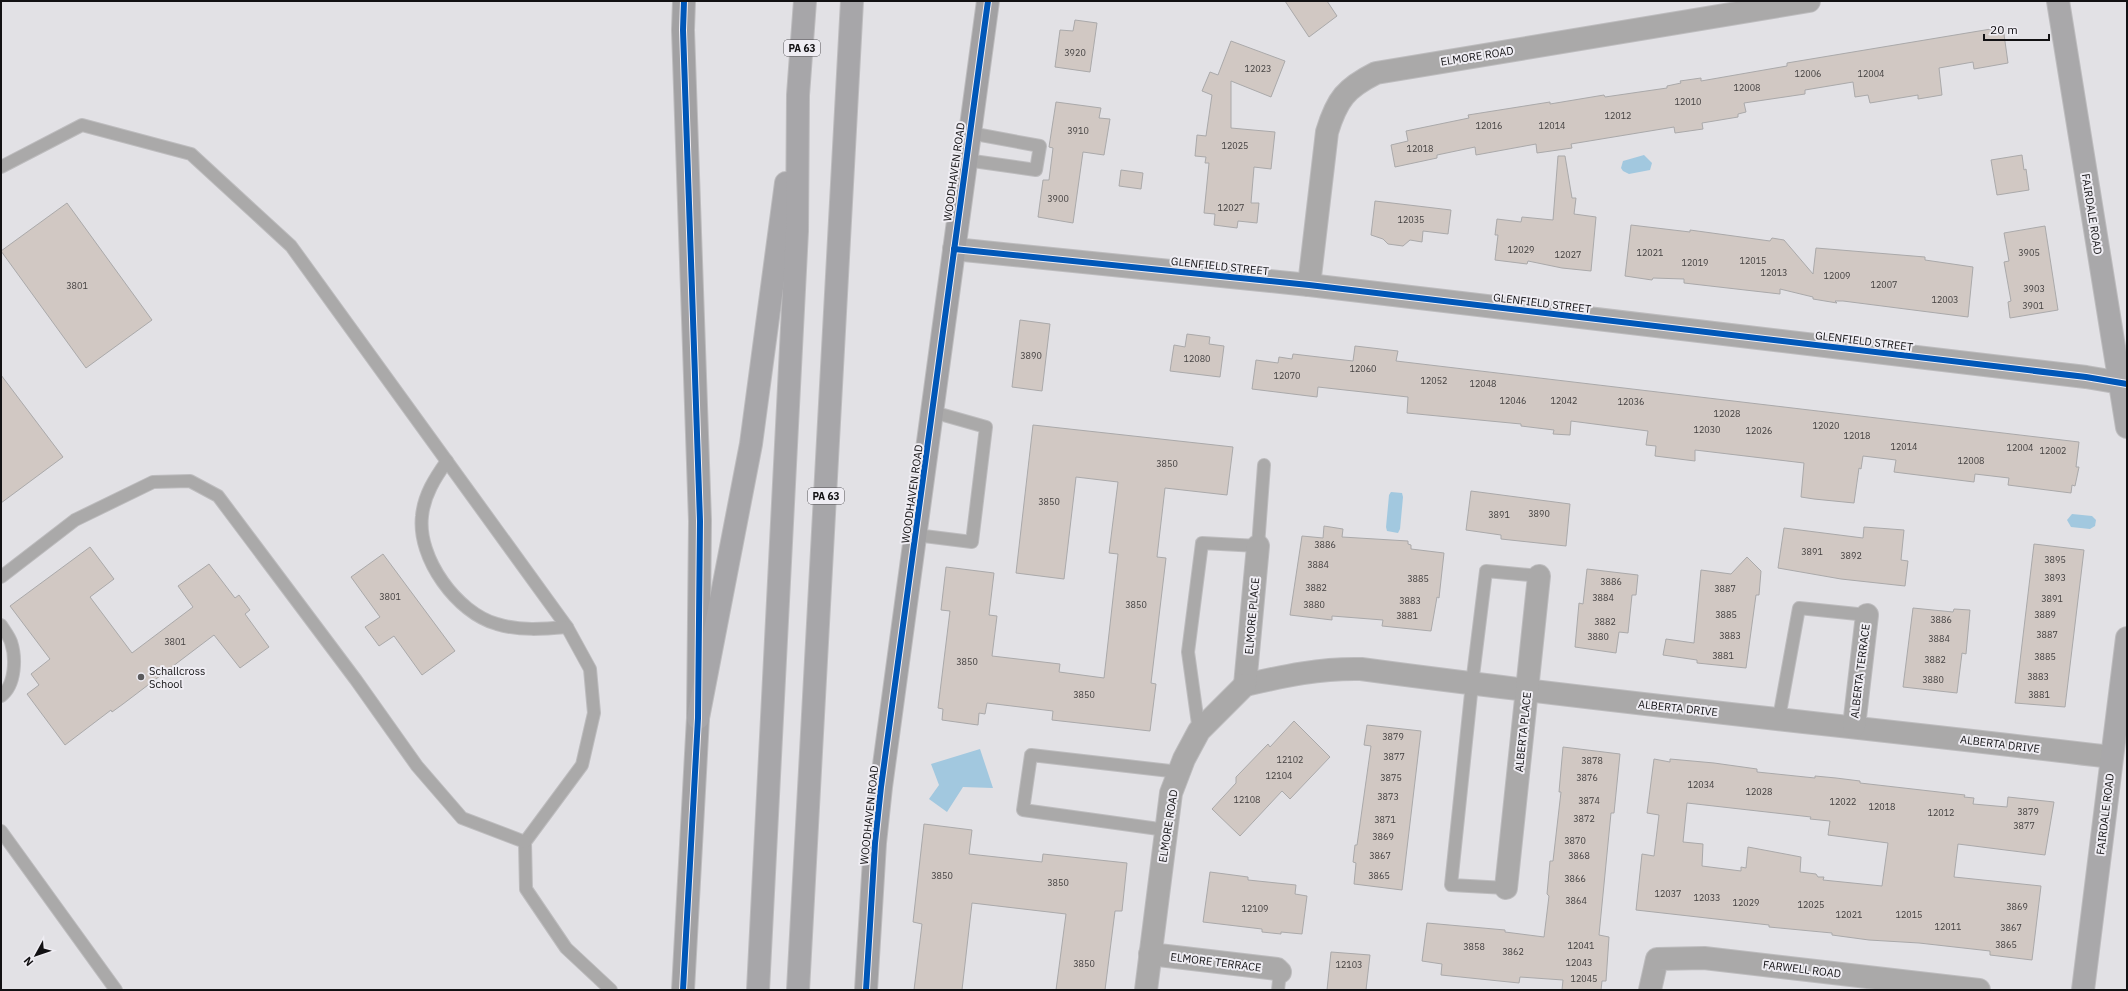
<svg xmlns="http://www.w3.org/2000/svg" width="2128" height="991" font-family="'IBM Plex Sans',sans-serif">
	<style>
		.water { fill: #a2c8df }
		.building { fill: #d1c8c3; stroke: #aaa9aa; fill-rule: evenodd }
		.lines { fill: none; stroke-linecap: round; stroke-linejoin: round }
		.lane-casing { stroke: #bdbcbe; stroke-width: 14 }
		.street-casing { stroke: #bdbcbe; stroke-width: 24 }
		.secondary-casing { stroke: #bdbcbe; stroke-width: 24 }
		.primary-casing { stroke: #bdbcbe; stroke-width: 24 }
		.highway-casing { stroke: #bdbcbe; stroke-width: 24 }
		.lane { stroke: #aaa9a9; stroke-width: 12 }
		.street { stroke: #aaa9a9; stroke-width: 22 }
		.secondary { stroke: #a9a8aa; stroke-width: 22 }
		.primary { stroke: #a2a1a3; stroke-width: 22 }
		.highway { stroke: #a7a6a9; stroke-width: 22 }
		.cycleway-casing { stroke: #efedf3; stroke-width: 8 }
		.cycleway { stroke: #0057b8; stroke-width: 6 }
		.poi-dot { fill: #5b5a5c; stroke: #efedf3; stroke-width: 1.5 }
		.labels { text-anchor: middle; stroke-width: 4; stroke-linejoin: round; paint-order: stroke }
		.number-label { font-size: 9px; fill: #423f3f }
		.shield { fill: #efedf3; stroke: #545356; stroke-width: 1 }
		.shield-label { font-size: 10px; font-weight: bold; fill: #121113 }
		.street-label { font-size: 11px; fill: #121113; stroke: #efedf3 }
		.poi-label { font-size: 11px; fill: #121113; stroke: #efedf3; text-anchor: start }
	</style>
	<rect width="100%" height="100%" fill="#e2e1e5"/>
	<!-- water -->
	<g class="water">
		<path d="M 1644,155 L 1652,163 L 1650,170 L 1629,174 L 1623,171 L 1621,168 L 1623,161 Z"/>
		<path d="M 1391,492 L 1402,493 L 1403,497 L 1400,529 L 1398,533 L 1387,531 L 1386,527 L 1389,495 Z"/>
		<path d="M 2072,514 L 2092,516 L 2096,520 L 2095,526 L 2090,529 L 2071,527 L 2067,520 Z"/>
		<path d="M 980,749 L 993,788 L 963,787 L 947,812 L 929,799 L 939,785 L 931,764 Z"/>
	</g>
	<!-- building -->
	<g class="building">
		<path d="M 1285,1 L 1327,1 L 1337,16 L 1309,37 Z"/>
		<path d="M 1075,20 L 1097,23 L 1090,72 L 1055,67 L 1060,30 L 1073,31 Z"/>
		<path d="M 2003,27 L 2008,63 L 1974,69 L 1973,62 L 1939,68 L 1942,95 L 1918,99 L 1918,95 L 1870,103 L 1868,95 L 1855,97 L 1853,82 L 1805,90 L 1805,94 L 1744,103 L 1746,112 L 1738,114 L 1738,117 L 1702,123 L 1703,129 L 1675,133 L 1674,127 L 1571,144 L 1572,148 L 1537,153 L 1536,144 L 1476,155 L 1475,147 L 1437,155 L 1437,158 L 1395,167 L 1391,145 L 1408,141 L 1406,131 L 1469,118 L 1468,115 L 1550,102 L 1550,104 L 1604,95 L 1605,97 L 1667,88 L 1667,86 L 1681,83 L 1680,81 L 1701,78 L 1701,81 L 1787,66 L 1787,63 Z"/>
		<path d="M 1231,41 L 1285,61 L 1271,97 L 1231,81 L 1231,128 L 1275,132 L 1271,169 L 1254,167 L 1251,203 L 1259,203 L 1257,223 L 1238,221 L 1237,228 L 1214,225 L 1215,214 L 1204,213 L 1209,163 L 1205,163 L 1206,157 L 1195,156 L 1197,135 L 1206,136 L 1212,95 L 1202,91 L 1210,72 L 1218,75 Z"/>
		<path d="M 1056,102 L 1101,108 L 1099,118 L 1110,119 L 1104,155 L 1083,152 L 1073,223 L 1038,217 L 1043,180 L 1049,180 L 1053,148 L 1049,147 Z"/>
		<path d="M 2022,155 L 2024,170 L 2026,169 L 2029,190 L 1997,195 L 1991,160 Z"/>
		<path d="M 1558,156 L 1565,156 L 1572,198 L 1576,198 L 1574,214 L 1596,217 L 1591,271 L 1562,268 L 1528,261 L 1527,264 L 1495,260 L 1498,235 L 1495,235 L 1497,219 L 1521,222 L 1522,217 L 1553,220 Z"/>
		<path d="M 1121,170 L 1143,173 L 1141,189 L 1119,186 Z"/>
		<path d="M 1375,201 L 1451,210 L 1448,234 L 1423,231 L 1422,242 L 1410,240 L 1403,246 L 1388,244 L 1383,239 L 1371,235 Z"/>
		<path d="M 67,203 L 152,320 L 86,368 L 1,251 Z"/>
		<path d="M 1631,225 L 1690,232 L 1690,230 L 1770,241 L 1772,238 L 1784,240 L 1813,274 L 1816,248 L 1925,257 L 1925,260 L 1973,267 L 1968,317 L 1843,301 L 1835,301 L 1837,303 L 1813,299 L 1813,297 L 1780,289 L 1780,294 L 1684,283 L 1684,279 L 1653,278 L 1652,280 L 1625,276 Z"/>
		<path d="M 2045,226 L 2058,310 L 2010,318 L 2008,302 L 2011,301 L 2004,262 L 2009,261 L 2004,233 Z"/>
		<path d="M 1020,320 L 1050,324 L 1042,391 L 1012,387 Z"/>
		<path d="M 1187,334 L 1210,337 L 1209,344 L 1224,346 L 1220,377 L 1170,371 L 1174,345 L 1185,347 Z"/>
		<path d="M 1355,346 L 1398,351 L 1396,361 L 2079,442 L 2076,467 L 2079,467 L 2075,486 L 2072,485 L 2071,493 L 2008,485 L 2009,478 L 1975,474 L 1974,482 L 1894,472 L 1896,460 L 1863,456 L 1861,469 L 1859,468 L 1854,503 L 1814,499 L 1801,497 L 1804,463 L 1695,450 L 1695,461 L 1655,456 L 1656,446 L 1646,445 L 1648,431 L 1571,421 L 1570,435 L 1553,434 L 1554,430 L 1521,426 L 1521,424 L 1407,413 L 1408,397 L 1318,387 L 1317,397 L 1252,389 L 1256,360 L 1278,363 L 1279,357 L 1292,359 L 1293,354 L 1353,361 Z"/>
		<path d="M 1,375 L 63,457 L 1,503 Z"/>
		<path d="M 1033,425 L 1233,447 L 1227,495 L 1165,488 L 1157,557 L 1166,558 L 1151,683 L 1156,684 L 1150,731 L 1052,720 L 1053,711 L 987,703 L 985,714 L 979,713 L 978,725 L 942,720 L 943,709 L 938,708 L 950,611 L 941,610 L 946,567 L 994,573 L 989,615 L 997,616 L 992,656 L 1060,664 L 1059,672 L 1104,678 L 1118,554 L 1109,553 L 1118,482 L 1076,477 L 1064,579 L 1016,573 Z"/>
		<path d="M 1471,491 L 1570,504 L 1566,546 L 1501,539 L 1501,535 L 1466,530 Z"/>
		<path d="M 1324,526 L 1343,529 L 1342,537 L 1408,541 L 1408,544 L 1411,545 L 1411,549 L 1444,553 L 1439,598 L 1437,597 L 1431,631 L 1382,626 L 1383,620 L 1332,616 L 1332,620 L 1290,615 L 1302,536 L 1323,538 Z"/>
		<path d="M 1864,527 L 1904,530 L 1901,560 L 1908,561 L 1905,586 L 1841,579 L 1778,568 L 1784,528 L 1863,538 Z"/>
		<path d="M 2034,544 L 2084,550 L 2065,707 L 2015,703 Z"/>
		<path d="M 90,547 L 114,579 L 90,597 L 132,653 L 193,607 L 178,586 L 209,564 L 235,598 L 239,595 L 250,610 L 245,614 L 269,647 L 240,668 L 214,635 L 123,704 L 112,712 L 111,710 L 65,745 L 27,694 L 39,685 L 31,674 L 50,659 L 10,606 Z"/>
		<path d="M 383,554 L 455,651 L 422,675 L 394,636 L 379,646 L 365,627 L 380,617 L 351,577 Z"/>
		<path d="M 1747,557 L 1761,571 L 1759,595 L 1756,595 L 1746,668 L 1697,663 L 1697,660 L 1663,655 L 1666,639 L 1694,643 L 1701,570 L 1731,574 Z"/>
		<path d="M 1587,569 L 1638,575 L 1636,595 L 1632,595 L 1628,633 L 1619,632 L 1616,653 L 1575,647 L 1579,603 L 1583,604 Z"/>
		<path d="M 1913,608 L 1953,612 L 1954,609 L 1970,610 L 1966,654 L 1962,653 L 1957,693 L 1903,687 Z"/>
		<path d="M 1294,721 L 1330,757 L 1290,799 L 1282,791 L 1240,836 L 1212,809 L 1236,783 L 1236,777 L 1239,774 L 1268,744 L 1270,747 Z"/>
		<path d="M 1367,725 L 1421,731 L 1402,890 L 1354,884 L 1356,863 L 1353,862 L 1355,845 L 1357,845 L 1371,746 L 1364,745 Z"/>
		<path d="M 1563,747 L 1620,754 L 1614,813 L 1611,813 L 1599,935 L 1609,937 L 1606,981 L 1602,981 L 1601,990 L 1562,990 L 1563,980 L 1520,977 L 1519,983 L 1441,975 L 1442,964 L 1422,961 L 1427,923 L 1505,930 L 1505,932 L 1544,937 L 1549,896 L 1547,894 L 1550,861 L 1553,861 L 1561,792 L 1559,792 Z"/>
		<path d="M 1654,759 L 1670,762 L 1670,759 L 1714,763 L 1757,769 L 1757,772 L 1815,778 L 1815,776 L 1836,778 L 1860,781 L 1860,783 L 1965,795 L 1964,797 L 1974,798 L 1973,804 L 2007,807 L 2008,797 L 2054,802 L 2045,855 L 1958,844 L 1954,877 L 2041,886 L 2032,960 L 1990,955 L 1990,951 L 1919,943 L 1869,940 L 1832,935 L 1832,933 L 1769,927 L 1769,925 L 1636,910 L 1642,854 L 1654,856 L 1659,815 L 1647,813 ZM 1687,803 L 1811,817 L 1810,819 L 1830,821 L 1828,835 L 1888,843 L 1882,886 L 1823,880 L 1824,877 L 1818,877 L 1816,874 L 1800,872 L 1801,857 L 1748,847 L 1746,868 L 1741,867 L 1741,871 L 1702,866 L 1703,844 L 1683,842 Z"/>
		<path d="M 924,824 L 972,830 L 969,854 L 1042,862 L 1043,854 L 1127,863 L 1122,911 L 1115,911 L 1105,990 L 1056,990 L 1066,914 L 972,903 L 962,990 L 914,990 L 922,924 L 913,922 Z"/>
		<path d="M 1210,872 L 1248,877 L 1248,880 L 1296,885 L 1295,894 L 1307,896 L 1302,934 L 1281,932 L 1281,934 L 1262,932 L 1262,929 L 1203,922 Z"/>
		<path d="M 1331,952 L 1370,955 L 1366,990 L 1327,990 Z"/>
	</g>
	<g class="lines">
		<!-- lane casing -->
		<g class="lane-casing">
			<g id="lane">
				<path d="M 966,160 L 1036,170 L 1040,146 L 970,133"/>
				<path d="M 1,167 L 82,125 L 191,154 L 291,246 L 567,627 L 590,669 L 594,713 L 582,765 L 525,842 L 526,889 L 566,948 L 611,990"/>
				<path d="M 447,461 C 435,478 424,495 422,516 C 417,558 457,613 497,624 C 519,631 544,629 567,627"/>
				<path d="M 916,535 L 972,542 L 986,427 L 933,412"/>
				<path d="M 1,577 L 75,520 L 153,482 L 190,481 L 218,496 L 356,680 L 417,766 L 462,818 L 525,842"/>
				<path d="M 1,625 C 4,630 9,636 11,642 C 16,657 16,685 1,696"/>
				<path d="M 1779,718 L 1799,608 L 1867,615"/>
				<path d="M 1199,731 L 1188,652 L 1202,543 L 1258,546 L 1264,465"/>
				<path d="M 1166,830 L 1023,810 L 1031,755 L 1179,772"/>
				<path d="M 1,831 L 116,990"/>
				<path d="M 1506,888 L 1451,885 L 1472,684 L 1486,571 L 1539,576"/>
				<path d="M 1278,990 L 1280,972"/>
			</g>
		</g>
		<!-- street casing -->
		<g class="street-casing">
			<g id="street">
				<path d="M 954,249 L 1309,285 L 2086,377 L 2127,384"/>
				<path d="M 1309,285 L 1327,132 C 1337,99 1346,88 1376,73 L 1809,1"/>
				<path d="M 1245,685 C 1284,676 1321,668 1361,669 C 1611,703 1861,727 2111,757"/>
				<path d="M 1245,685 L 1258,546"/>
				<path d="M 1854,726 L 1867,615"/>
				<path d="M 1506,888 L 1539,576"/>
				<path d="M 1150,954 L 1277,969 L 1280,972"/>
				<path d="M 1146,990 L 1171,793 L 1184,759 L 1199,731 L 1245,685"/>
				<path d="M 1650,990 L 1657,959 L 1704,958 L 1979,990"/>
			</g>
		</g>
		<!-- secondary casing -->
		<g class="secondary-casing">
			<g id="secondary">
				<path d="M 2058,1 L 2127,427"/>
				<path d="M 2083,990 L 2127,638"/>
			</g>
		</g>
		<!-- primary casing -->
		<g class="primary-casing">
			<g id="primary">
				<path d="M 683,990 L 698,718 L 700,521 L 683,30 L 684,1"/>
				<path d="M 866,990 L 875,843 L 881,787 L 988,1"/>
			</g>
		</g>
		<!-- highway casing -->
		<g class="highway-casing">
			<g id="highway">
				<path d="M 698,718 L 751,444 L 786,183"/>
				<path d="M 758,990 L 797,231 L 798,95 L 805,1"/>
				<path d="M 798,990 L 852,1"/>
			</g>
		</g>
		<!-- lane -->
		<use href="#lane" class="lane"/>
		<!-- street -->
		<use href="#street" class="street"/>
		<!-- secondary -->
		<use href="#secondary" class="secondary"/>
		<!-- primary -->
		<use href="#primary" class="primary"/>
		<!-- highway -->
		<use href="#highway" class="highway"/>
		<!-- cycleway casing -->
		<g class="cycleway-casing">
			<g id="cycleway">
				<path d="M 954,249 L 1309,285 L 2086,377 L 2127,384"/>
				<path d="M 683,990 L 698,718 L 700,521 L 683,30 L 684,1"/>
				<path d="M 866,990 L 875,843 L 881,787 L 988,1"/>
			</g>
		</g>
		<!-- cycleway -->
		<use href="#cycleway" class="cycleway"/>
	</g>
	<!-- markers -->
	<circle class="poi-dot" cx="141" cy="677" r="4"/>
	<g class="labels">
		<!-- number labels -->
		<g class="number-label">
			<text x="1075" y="56">3920</text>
			<text x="1258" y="72">12023</text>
			<text x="1808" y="77">12006</text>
			<text x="1871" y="77">12004</text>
			<text x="1747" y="91">12008</text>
			<text x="1688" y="105">12010</text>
			<text x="1618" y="119">12012</text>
			<text x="1489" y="129">12016</text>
			<text x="1552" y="129">12014</text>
			<text x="1078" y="134">3910</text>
			<text x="1235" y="149">12025</text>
			<text x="1420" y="152">12018</text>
			<text x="1058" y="202">3900</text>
			<text x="1231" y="211">12027</text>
			<text x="1411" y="223">12035</text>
			<text x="1521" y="253">12029</text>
			<text x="1650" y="256">12021</text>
			<text x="2029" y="256">3905</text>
			<text x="1568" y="258">12027</text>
			<text x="1753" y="264">12015</text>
			<text x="1695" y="266">12019</text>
			<text x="1774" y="276">12013</text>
			<text x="1837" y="279">12009</text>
			<text x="1884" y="288">12007</text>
			<text x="77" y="289">3801</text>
			<text x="2034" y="292">3903</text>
			<text x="1945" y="303">12003</text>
			<text x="2033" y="309">3901</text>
			<text x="1031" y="359">3890</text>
			<text x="1197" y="362">12080</text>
			<text x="1363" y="372">12060</text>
			<text x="1287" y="379">12070</text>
			<text x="1434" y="384">12052</text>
			<text x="1483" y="387">12048</text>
			<text x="1513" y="404">12046</text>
			<text x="1564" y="404">12042</text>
			<text x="1631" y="405">12036</text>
			<text x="1727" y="417">12028</text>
			<text x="1826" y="429">12020</text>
			<text x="1707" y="433">12030</text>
			<text x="1759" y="434">12026</text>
			<text x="1857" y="439">12018</text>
			<text x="1904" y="450">12014</text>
			<text x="2020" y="451">12004</text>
			<text x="2053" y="454">12002</text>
			<text x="1971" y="464">12008</text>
			<text x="1167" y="467">3850</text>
			<text x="1049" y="505">3850</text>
			<text x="1539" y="517">3890</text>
			<text x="1499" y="518">3891</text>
			<text x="1325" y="548">3886</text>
			<text x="1812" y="555">3891</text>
			<text x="1851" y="559">3892</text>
			<text x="2055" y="563">3895</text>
			<text x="1318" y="568">3884</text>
			<text x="2055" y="581">3893</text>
			<text x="1418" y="582">3885</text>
			<text x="1611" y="585">3886</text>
			<text x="1316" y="591">3882</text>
			<text x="1725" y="592">3887</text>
			<text x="390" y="600">3801</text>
			<text x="1603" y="601">3884</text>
			<text x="2052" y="602">3891</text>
			<text x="1410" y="604">3883</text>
			<text x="1136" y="608">3850</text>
			<text x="1314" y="608">3880</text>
			<text x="1726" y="618">3885</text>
			<text x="2045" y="618">3889</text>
			<text x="1407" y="619">3881</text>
			<text x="1941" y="623">3886</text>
			<text x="1605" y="625">3882</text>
			<text x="2047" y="638">3887</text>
			<text x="1730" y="639">3883</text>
			<text x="1598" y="640">3880</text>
			<text x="1939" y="642">3884</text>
			<text x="175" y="645">3801</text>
			<text x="1723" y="659">3881</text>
			<text x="2045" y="660">3885</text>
			<text x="1935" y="663">3882</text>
			<text x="967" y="665">3850</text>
			<text x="2038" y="680">3883</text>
			<text x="1933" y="683">3880</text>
			<text x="1084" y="698">3850</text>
			<text x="2039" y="698">3881</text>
			<text x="1393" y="740">3879</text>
			<text x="1394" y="760">3877</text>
			<text x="1290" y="763">12102</text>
			<text x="1592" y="764">3878</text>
			<text x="1279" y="779">12104</text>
			<text x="1391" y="781">3875</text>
			<text x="1587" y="781">3876</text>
			<text x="1701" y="788">12034</text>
			<text x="1759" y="795">12028</text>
			<text x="1388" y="800">3873</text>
			<text x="1247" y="803">12108</text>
			<text x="1589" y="804">3874</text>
			<text x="1843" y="805">12022</text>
			<text x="1882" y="810">12018</text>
			<text x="2028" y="815">3879</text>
			<text x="1941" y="816">12012</text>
			<text x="1584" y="822">3872</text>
			<text x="1385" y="823">3871</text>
			<text x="2024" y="829">3877</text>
			<text x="1383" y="840">3869</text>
			<text x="1575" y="844">3870</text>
			<text x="1380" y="859">3867</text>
			<text x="1579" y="859">3868</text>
			<text x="942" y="879">3850</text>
			<text x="1379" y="879">3865</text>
			<text x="1575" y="882">3866</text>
			<text x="1058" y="886">3850</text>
			<text x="1668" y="897">12037</text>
			<text x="1707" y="901">12033</text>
			<text x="1576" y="904">3864</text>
			<text x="1746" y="906">12029</text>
			<text x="1811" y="908">12025</text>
			<text x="2017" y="910">3869</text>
			<text x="1255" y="912">12109</text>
			<text x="1849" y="918">12021</text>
			<text x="1909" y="918">12015</text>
			<text x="1948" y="930">12011</text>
			<text x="2011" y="931">3867</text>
			<text x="2006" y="948">3865</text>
			<text x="1581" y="949">12041</text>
			<text x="1474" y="950">3858</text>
			<text x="1513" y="955">3862</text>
			<text x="1579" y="966">12043</text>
			<text x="1084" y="967">3850</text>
			<text x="1349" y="968">12103</text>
			<text x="1584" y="982">12045</text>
		</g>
		<!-- shield labels -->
		<g class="shield">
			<rect x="784" y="40" width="36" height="16" rx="3"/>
			<rect x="808" y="488" width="36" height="16" rx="3"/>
		</g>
		<g class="shield-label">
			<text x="802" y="52">PA 63</text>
			<text x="826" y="500">PA 63</text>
		</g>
		<!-- street labels -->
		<g class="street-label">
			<text transform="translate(1477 56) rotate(-9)" y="4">ELMORE ROAD</text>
			<text transform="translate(954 172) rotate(-82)" y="4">WOODHAVEN ROAD</text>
			<text transform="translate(2092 214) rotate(81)" y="4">FAIRDALE ROAD</text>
			<text transform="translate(1220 266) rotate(6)" y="4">GLENFIELD STREET</text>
			<text transform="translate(1542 303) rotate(7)" y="4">GLENFIELD STREET</text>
			<text transform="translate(1864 341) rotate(7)" y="4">GLENFIELD STREET</text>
			<text transform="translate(912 494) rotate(-82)" y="4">WOODHAVEN ROAD</text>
			<text transform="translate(1252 616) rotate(-85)" y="4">ELMORE PLACE</text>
			<text transform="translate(1860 671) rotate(-83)" y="4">ALBERTA TERRACE</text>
			<text transform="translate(1678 708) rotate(6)" y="4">ALBERTA DRIVE</text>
			<text transform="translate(1523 732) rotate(-84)" y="4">ALBERTA PLACE</text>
			<text transform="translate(2000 744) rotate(7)" y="4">ALBERTA DRIVE</text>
			<text transform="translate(2105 814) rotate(-83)" y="4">FAIRDALE ROAD</text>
			<text transform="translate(869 815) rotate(-84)" y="4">WOODHAVEN ROAD</text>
			<text transform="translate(1168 826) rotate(-81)" y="4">ELMORE ROAD</text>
			<text transform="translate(1216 962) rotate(7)" y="4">ELMORE TERRACE</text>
			<text transform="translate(1802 969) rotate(7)" y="4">FARWELL ROAD</text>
		</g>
		<!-- poi labels -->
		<g class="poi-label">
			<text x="149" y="675">Schallcross<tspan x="149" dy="13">School</tspan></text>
		</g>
	</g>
	<!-- border -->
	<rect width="2128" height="991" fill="none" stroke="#121113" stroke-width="4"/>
	<!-- north arrow -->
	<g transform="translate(36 955) rotate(230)" stroke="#efedf3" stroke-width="3" paint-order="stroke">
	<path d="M0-3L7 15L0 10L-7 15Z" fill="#121113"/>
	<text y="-6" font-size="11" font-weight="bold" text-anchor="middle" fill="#121113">N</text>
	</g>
	<!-- scale -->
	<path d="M1984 34v6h65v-6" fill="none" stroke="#121113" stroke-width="2"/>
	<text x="1990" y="34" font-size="12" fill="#121113" stroke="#efedf3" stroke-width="3" paint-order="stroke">20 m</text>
</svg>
